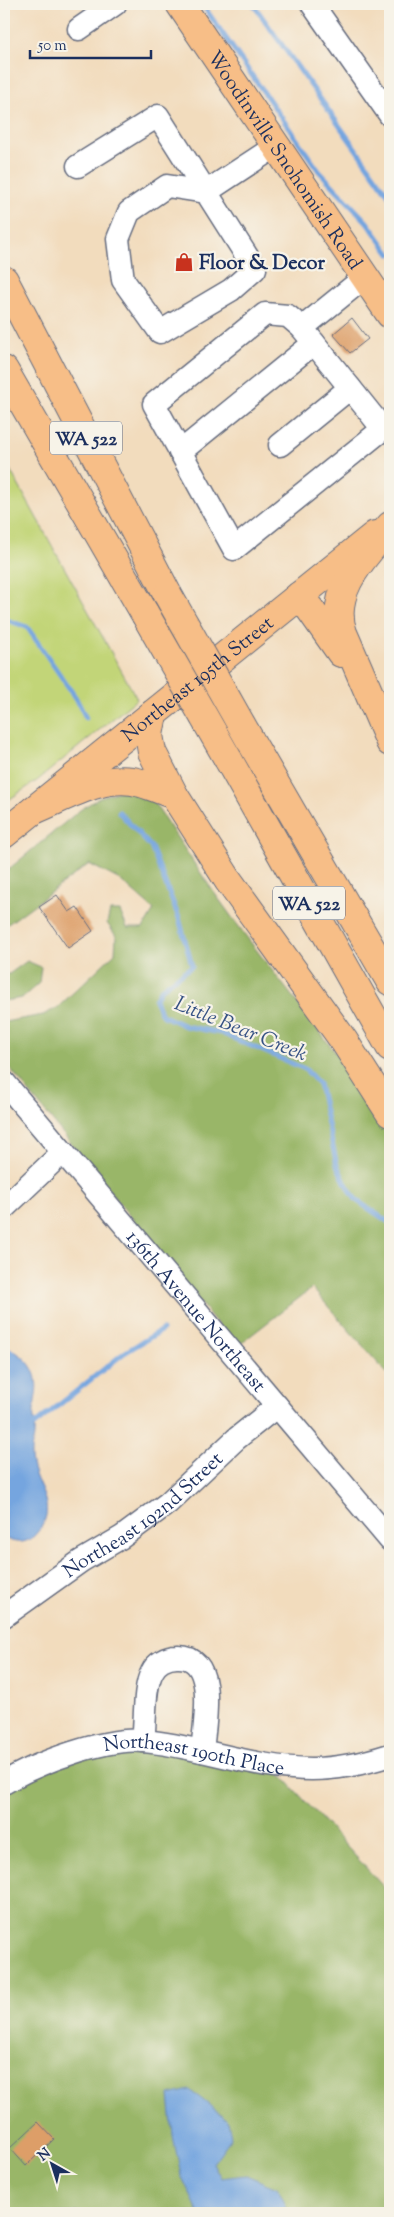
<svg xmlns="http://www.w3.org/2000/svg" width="394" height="2217" font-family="'Sorts Mill Goudy',serif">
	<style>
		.green { fill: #c2d578; stroke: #6e826b }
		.forest { fill: #99b668; stroke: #5a7263 }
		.water { fill: #75a5df; stroke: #486a9e }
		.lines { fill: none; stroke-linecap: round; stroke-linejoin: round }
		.stream { stroke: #75a5df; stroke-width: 5 }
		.building { fill: #dd9e67 }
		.minor-casing { stroke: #666c7f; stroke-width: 25 }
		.major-casing { stroke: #666c7f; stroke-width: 30 }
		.highway-casing { stroke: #666c7f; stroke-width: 30 }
		.minor { stroke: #fff; stroke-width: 22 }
		.major { stroke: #f7be87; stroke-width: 28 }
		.highway { stroke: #f7be87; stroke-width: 28 }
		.highway-bridge-casing { stroke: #666c7f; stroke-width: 30; stroke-linecap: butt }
		.highway-bridge { stroke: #f7be87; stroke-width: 28 }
		.labels { text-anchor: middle; stroke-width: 4.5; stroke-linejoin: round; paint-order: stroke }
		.shield { fill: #f7f3e8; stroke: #5d6a87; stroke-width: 1 }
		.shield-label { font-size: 19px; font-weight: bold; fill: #1b2f5e }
		.street-label { font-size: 20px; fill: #1b2f5e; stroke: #f7f3e8 }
		.poi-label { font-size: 20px; font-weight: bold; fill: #1b2f5e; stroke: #f7f3e8; text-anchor: start }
		.water-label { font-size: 21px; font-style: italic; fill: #365285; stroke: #f7f3e8 }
	</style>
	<rect width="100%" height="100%" fill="#f7f3e8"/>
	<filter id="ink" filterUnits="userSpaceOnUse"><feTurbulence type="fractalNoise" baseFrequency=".02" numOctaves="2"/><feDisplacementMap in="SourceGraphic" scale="10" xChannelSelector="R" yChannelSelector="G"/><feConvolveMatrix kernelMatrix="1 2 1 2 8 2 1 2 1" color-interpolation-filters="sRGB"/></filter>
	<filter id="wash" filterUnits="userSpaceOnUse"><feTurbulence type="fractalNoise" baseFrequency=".0096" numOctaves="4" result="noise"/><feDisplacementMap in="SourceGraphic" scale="20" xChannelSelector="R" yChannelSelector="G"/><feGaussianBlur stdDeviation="1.12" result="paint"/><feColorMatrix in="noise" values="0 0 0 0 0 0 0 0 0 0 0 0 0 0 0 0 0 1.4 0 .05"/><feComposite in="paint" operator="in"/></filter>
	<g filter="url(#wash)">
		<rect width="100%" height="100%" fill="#f2dcbd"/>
		<!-- green -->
		<path class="green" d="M 4,459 L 137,699 L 38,780 L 4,803 Z"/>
		<!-- forest -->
		<g class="forest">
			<path d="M 120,791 L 138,792 L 154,803 C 180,841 204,880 231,916 C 284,988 341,1055 390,1130 L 390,1377 L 312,1288 L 236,1347 L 4,1061 L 4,1022 L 43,1015 L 57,1008 L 115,953 L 116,936 L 107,923 L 110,911 L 120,911 L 127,928 L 143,928 L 154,910 L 120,880 L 89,864 L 4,927 L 4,873 L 80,810 L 100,797 Z"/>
			<path d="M 27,961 L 41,967 L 39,983 L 22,998 L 4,1001 L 4,974 L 9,974 Z"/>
			<path d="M 115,1742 L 273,1766 L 390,1894 L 390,2213 L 4,2213 L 4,1783 Z"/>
		</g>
		<!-- water -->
		<g class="water">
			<path d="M 4,1344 C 17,1353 30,1359 35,1375 C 39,1388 35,1397 34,1409 C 33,1418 35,1427 34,1436 C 34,1441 31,1446 31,1451 C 29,1485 64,1504 35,1535 C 26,1545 14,1543 4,1538 Z"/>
			<path d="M 190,2090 L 228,2120 L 231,2138 L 213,2163 L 221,2178 L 246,2175 L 277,2188 L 290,2213 L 199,2213 L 181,2175 L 173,2136 L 169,2095 Z"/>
		</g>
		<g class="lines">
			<!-- stream -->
			<g class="stream">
				<path d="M 202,4 L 319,171 L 367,222 L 390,254"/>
				<path d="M 253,4 L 390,197"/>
				<path d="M 4,619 L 27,627 L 76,698 L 86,718"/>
				<path d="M 119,812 L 151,847 L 179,918 L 192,966 L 161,989 L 155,1000 L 162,1015 L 185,1026 L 221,1033 L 305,1069 L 319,1084 L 337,1165 L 345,1182 L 356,1200 L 390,1223"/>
				<path d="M 34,1425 L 124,1353 L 162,1330"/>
			</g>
		</g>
		<g id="blocks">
			<!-- building -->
			<g class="building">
				<path d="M 352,318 L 368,339 L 350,353 L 333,334 Z"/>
				<path d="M 57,895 L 69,912 L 77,907 L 93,931 L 68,948 L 39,907 Z"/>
				<path d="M 38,2122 L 54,2139 L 26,2166 L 10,2148 Z"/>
			</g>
		</g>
	</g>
	<g filter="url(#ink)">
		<use href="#blocks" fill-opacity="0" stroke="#666c7f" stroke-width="1"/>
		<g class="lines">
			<!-- minor casing -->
			<g class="minor-casing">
				<g id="minor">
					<path d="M 312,4 L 390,115"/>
					<path d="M 79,29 L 115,4"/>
					<path d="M 78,166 L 158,116 L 255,269 L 231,290 L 160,332 L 123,280 L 118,239 L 129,212 L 167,186 L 206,192 L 276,146"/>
					<path d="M 265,314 L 288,316 L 302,328 L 383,429 L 234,549 L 154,404 Z"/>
					<path d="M 302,328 L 365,277"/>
					<path d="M 280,445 L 350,388"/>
					<path d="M 180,452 L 314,343"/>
					<path id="s1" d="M 4,1082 L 390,1540"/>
					<path d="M 4,1208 L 63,1152"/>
					<path id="s2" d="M 4,1616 L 81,1561 L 122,1537 L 168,1503 L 236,1439 L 277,1406"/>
					<path d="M 143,1741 C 146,1721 143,1689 152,1672 C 156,1663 166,1657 177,1657 C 219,1655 204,1726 202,1751"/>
					<path id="s3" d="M 4,1783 C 36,1763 106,1737 144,1741 C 200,1746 255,1769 312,1769 C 339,1769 365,1763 390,1755"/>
				</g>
			</g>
			<!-- major casing -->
			<g class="major-casing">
				<g id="major">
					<path id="s4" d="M 180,4 L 390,314"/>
					<path id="s5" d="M 4,834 L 375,535"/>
				</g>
			</g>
			<!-- highway casing -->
			<g class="highway-casing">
				<g id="highway">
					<path d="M 4,280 L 168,595"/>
					<path d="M 4,370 L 145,614"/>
					<path d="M 390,526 C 365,556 328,591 343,633 L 390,742"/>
					<path d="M 299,596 L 310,609 L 341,653"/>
					<path d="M 153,714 L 149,735 L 152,752 L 174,795 L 228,880 L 344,1041 L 390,1113"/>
					<path d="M 250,740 L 390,981"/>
					<path d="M 228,759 L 390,1047"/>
					<path d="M 34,810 C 66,797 105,772 141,783 C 152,786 163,791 174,795"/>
				</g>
			</g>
			<!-- minor -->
			<use href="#minor" class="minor"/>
			<!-- major -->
			<use href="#major" class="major"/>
			<!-- highway -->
			<use href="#highway" class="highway"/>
			<!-- highway-bridge casing -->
			<g class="highway-bridge-casing">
				<g id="highway-bridge">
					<path d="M 168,595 L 250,740"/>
					<path d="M 145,614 L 228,759"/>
				</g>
			</g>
			<!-- highway-bridge -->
			<use href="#highway-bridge" class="highway-bridge"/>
		</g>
	</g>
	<!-- icons -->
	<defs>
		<g id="shop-bare" transform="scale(1.5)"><path d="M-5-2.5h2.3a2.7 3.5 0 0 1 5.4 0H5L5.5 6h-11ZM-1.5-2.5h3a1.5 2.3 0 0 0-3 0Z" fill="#c8321e" stroke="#f7f3e8" stroke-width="2.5" paint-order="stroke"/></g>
	</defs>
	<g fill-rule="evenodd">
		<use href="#shop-bare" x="184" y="262"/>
	</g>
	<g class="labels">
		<!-- shield labels -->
		<g class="shield">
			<rect x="50" y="421.5" width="72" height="33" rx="4"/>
			<rect x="273" y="886.5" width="72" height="33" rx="4"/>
		</g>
		<g class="shield-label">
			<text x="86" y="445">WA 522</text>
			<text x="309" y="910">WA 522</text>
		</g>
		<!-- street labels -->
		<g class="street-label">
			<text dy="7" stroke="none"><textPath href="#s4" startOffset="188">Woodinville Snohomish Road</textPath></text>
			<text dy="7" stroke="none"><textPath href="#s5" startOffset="248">Northeast 195th Street</textPath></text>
			<text dy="7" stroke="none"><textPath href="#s1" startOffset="299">136th Avenue Northeast</textPath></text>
			<text dy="7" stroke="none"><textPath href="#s2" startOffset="172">Northeast 192nd Street</textPath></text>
			<text dy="7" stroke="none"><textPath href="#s3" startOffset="199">Northeast 190th Place</textPath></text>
		</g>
		<!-- poi labels -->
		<g class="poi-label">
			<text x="199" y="269">Floor &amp; Decor</text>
		</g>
		<!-- water labels -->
		<g class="water-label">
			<text transform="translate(241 1028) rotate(22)" y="7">Little Bear Creek</text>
		</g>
	</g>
	<!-- margin -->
	<rect width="394" height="2217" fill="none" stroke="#f7f3e8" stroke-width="20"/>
	<!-- north arrow -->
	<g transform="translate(52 2164) rotate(321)" stroke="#f7f3e8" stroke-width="4" paint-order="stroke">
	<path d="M0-4L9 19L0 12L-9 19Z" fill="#1b2f5e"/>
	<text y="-8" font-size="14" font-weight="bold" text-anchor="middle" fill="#1b2f5e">N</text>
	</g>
	<!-- scale -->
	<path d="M30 50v8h121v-8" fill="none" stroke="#1b2f5e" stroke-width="2.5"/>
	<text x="38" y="50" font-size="15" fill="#1b2f5e" stroke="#f7f3e8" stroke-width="4" paint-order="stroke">50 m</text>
</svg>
